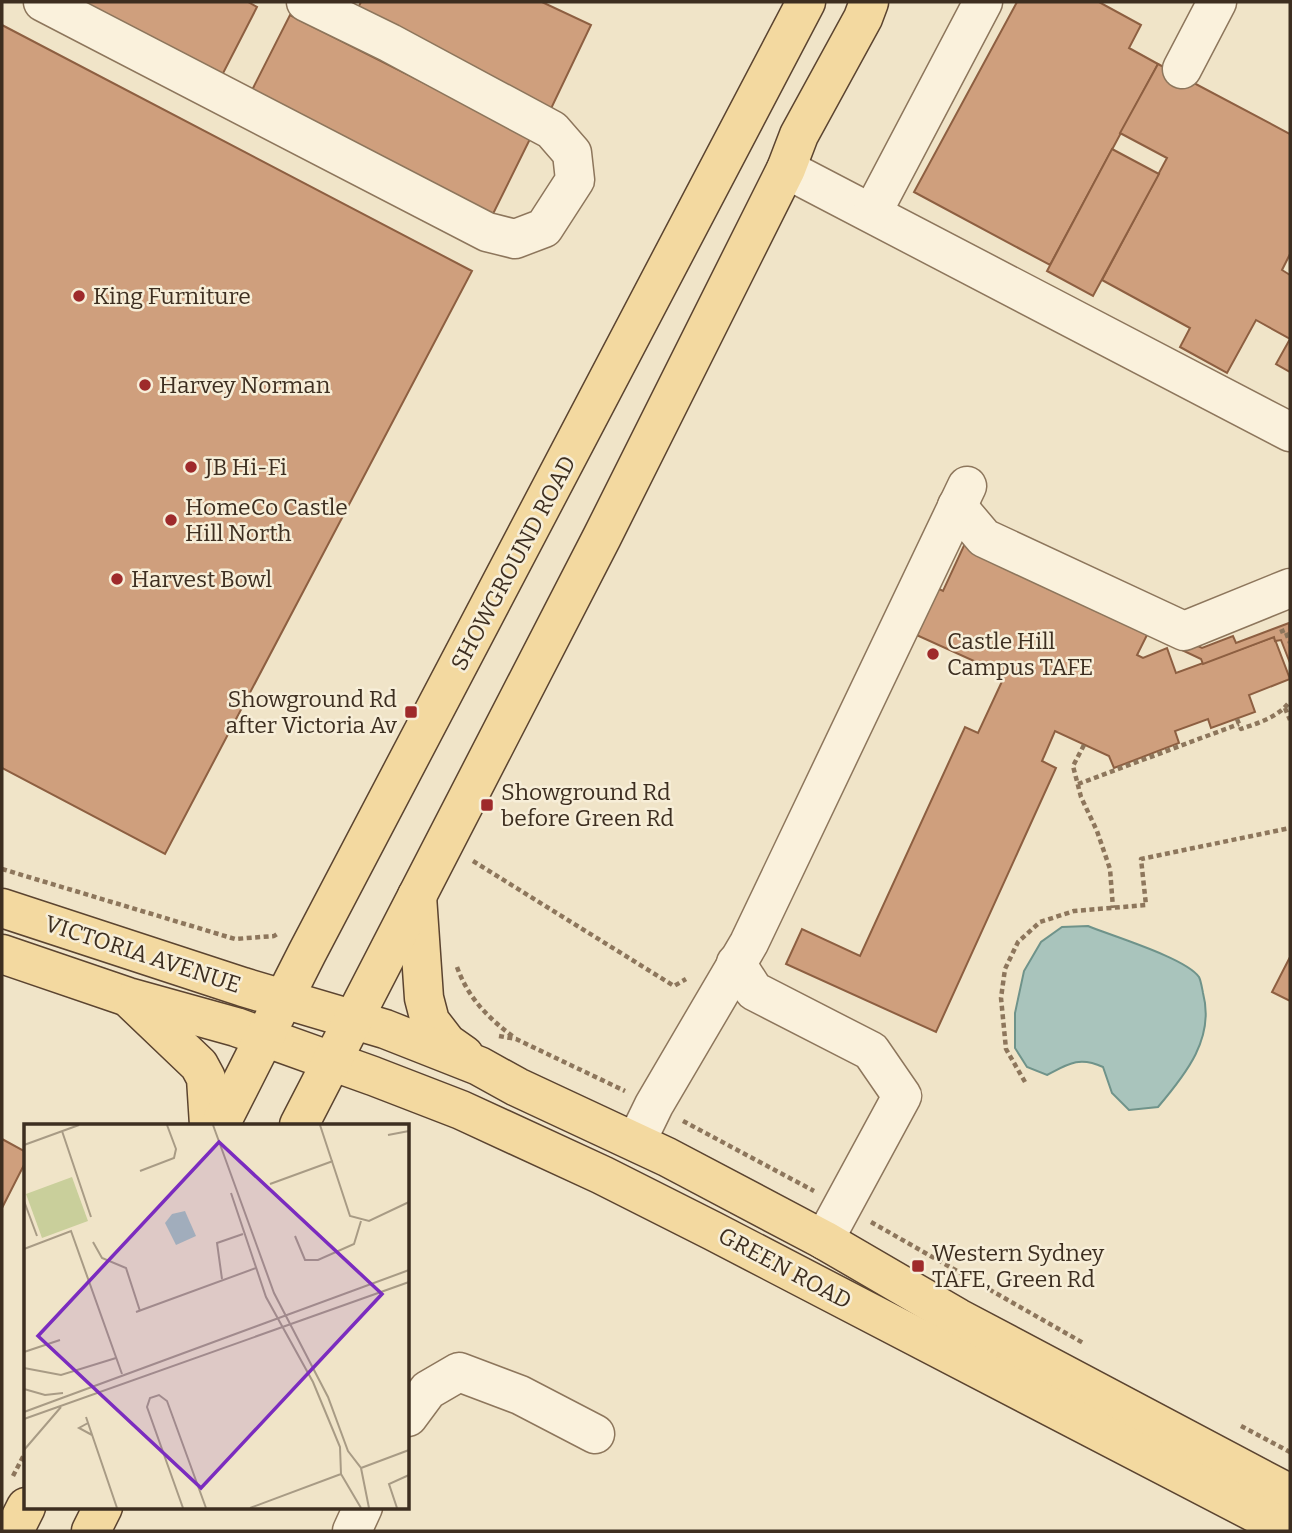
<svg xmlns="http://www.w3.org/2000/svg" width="1292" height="1533" font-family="Bitter,serif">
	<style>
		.water { fill: #a9c4bc; stroke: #6f938a; stroke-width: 2 }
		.building { fill: #cf9f7d; stroke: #8d5f41; stroke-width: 2 }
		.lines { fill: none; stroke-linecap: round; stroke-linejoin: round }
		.minor-casing { stroke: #8d765c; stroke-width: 41 }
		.major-casing { stroke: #5b4430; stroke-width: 41 }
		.path { stroke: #8d765c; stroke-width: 4.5; stroke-dasharray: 5 3.5; stroke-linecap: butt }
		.minor { stroke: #faf1dc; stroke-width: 38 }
		.major { stroke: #f3d9a0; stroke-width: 38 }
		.poi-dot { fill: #9e2a2b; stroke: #f7eed8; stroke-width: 2.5 }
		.labels { text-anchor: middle; stroke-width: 5; stroke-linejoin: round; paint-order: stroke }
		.poi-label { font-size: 23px; fill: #3d2e20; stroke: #f7eed8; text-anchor: start }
		.street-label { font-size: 23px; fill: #3d2e20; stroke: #f7eed8 }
		.inset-road { fill: none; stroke: #a89b85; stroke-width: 2 }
		.view { fill: #7b2cbf; fill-opacity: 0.15; stroke: #7b2cbf; stroke-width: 3.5 }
		.inset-edge { fill: none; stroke: #3d2e20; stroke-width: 3.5 }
	</style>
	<rect width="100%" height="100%" fill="#f0e4c8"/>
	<!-- water -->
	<path class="water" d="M 1088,926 C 1112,936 1186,958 1199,977 C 1201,981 1202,988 1203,993 C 1215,1038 1186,1074 1158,1107 L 1129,1110 L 1112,1093 L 1103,1067 C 1079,1056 1068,1064 1047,1075 L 1027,1067 L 1015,1048 L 1015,1013 L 1024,971 L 1041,942 L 1062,927 Z"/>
	<!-- building -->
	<g class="building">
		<path d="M 60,2 L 248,2 L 257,7 L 218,83 Z"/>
		<path d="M 361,2 L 542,2 L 591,25 L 547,117 L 350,23 Z"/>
		<path d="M 1017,2 L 1099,2 L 1141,25 L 1129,48 L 1158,64 L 1050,265 L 914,192 Z"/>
		<path d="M 290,15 L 531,137 L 490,220 L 248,98 Z"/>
		<path d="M 2,25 L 472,271 L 165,854 L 2,768 Z"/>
		<path d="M 1158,64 L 1290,134 L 1290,254 L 1282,270 L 1290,275 L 1290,372 L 1276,364 L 1290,339 L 1256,320 L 1227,373 L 1180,347 L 1190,328 L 1102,280 L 1167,158 L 1120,133 Z"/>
		<path d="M 1112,149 L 1159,174 L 1093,296 L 1047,271 Z"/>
		<path d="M 967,539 L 1152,625 L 1137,655 L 1143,658 L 1167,648 L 1176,673 L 1274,637 L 1290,679 L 1249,695 L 1255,712 L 1211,728 L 1208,719 L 1175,731 L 1179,743 L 1114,768 L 1109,756 L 1055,731 L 1042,761 L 1056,768 L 936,1032 L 786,964 L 802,929 L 860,956 L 965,727 L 978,733 L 1005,675 L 912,633 L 933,586 L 943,591 Z"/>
		<path d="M 1289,623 L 1290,663 L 1281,640 L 1275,641 L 1274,637 L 1203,664 L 1201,659 L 1148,634 L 1152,625 L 1202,648 L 1233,636 L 1236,643 Z"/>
		<path d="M 1290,957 L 1290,1001 L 1272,992 Z"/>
		<path d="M 2,1139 L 26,1152 L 26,1161 L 2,1208 Z"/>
	</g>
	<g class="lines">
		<!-- minor casing -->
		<g class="minor-casing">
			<g id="minor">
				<path d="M 43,2 L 487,232 L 515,239 L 544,228 L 575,180 L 572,153 L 552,130 L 390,43 L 306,2"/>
				<path d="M 1182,69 L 1217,2"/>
				<path d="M 786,169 L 1290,432"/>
				<path d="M 872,213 L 983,2"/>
				<path d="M 957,506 L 984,538 L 1184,631 L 1290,588"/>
				<path d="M 736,963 L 754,991 L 871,1051 L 902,1096 L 824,1240"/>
				<path d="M 636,1142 L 654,1105 L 749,943 L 967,486"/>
				<path d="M 408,1417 L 428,1390 L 459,1372 L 520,1395 L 595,1434"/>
				<path d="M 352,1531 L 363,1507"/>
			</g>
		</g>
		<!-- major casing -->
		<g class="major-casing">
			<g id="major">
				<path d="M 417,896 L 424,998 L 430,1021 L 447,1043 L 464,1055"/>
				<path d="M 2,908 L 243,987 L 385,1029 L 479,1066 L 517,1087 L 667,1157 L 824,1240 L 958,1318 L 1290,1494"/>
				<path d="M 2,954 L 128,997 L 236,1027 L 373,1076 L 461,1110 L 602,1175 L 713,1231 L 1290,1531"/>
				<path d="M 132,1001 L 199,1065 L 206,1078 L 209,1125"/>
				<path d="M 220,1125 L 307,953 L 806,2"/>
				<path d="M 299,1125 L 602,537 L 786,169 L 799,135 L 863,18 L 869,2"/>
				<path d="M 14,1531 L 26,1507"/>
				<path d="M 91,1531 L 103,1507"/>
			</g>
		</g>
		<!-- path -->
		<g class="path">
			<path d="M 1280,632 L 1285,630 L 1290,643"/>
			<path d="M 1285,708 L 1290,720"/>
			<path d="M 1237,719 L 1241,729 C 1258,723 1279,717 1290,701"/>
			<path d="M 1084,745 L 1073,766 L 1081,797 L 1097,831 L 1110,869 L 1113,908"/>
			<path d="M 1078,784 L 1239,724"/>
			<path d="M 473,861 L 674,986 L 686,979"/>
			<path d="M 2,869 L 235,939 L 274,936 L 277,934"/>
			<path d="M 457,967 C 468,998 489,1019 515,1038"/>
			<path d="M 499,1036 L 516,1039 L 625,1091"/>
			<path d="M 1025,1082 L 1006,1049 L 1001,998 L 1005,969 L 1018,942 L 1040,922 L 1074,911 L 1146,905 L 1141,859 L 1290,828"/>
			<path d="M 683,1121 L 814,1191"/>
			<path d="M 871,1222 L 1085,1344"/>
			<path d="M 1241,1426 L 1290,1452"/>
			<path d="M 13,1476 L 26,1451"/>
		</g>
		<!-- minor -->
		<use href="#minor" class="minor"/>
		<!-- major -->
		<use href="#major" class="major"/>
	</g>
	<!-- markers -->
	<g class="poi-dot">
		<circle cx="79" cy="296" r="7"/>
		<circle cx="145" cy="385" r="7"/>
		<circle cx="191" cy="467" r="7"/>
		<circle cx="171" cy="520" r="7"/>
		<circle cx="117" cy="579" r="7"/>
		<circle cx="933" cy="654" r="7"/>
		<rect x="404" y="705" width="14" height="14" rx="3.5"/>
		<rect x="480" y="798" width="14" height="14" rx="3.5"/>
		<rect x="911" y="1259" width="14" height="14" rx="3.5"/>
	</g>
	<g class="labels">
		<!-- poi labels -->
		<g class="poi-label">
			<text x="93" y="304">King Furniture</text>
			<text x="159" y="393">Harvey Norman</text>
			<text x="205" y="475">JB Hi-Fi</text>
			<text x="185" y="515">HomeCo Castle<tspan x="185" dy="26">Hill North</tspan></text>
			<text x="131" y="587">Harvest Bowl</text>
			<text x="947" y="649">Castle Hill<tspan x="947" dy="26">Campus TAFE</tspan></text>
			<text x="397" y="707" text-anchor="end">Showground Rd<tspan x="397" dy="26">after Victoria Av</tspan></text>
			<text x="501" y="800">Showground Rd<tspan x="501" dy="26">before Green Rd</tspan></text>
			<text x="932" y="1261">Western Sydney<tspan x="932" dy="26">TAFE, Green Rd</tspan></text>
		</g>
		<!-- street labels -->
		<g class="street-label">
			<text transform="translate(513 563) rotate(-62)" y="8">SHOWGROUND ROAD</text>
			<text transform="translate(143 954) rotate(18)" y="8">VICTORIA AVENUE</text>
			<text transform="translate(785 1268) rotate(28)" y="8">GREEN ROAD</text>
		</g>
	</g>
	<!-- overview -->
	<g transform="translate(24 1124)">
		<rect width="385" height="385" fill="#f0e4c8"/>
		<path d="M 48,53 L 64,97 L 18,114 L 2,70 Z" fill="#c9cf9b"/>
		<path d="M 161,87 L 172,112 L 152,121 L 141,99 L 148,90 Z" fill="#a9c4bc"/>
		<path class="inset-road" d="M 189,1 L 250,169 L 304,273 L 324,327 L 337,344 L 345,384M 296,1 L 326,92 L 345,97 L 385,78M 38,7 L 67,93M 364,11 L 385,7M 0,21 L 55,1M 116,47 L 150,34 L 152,25 L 143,1M 246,60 L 309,37M 207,69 L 242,173 L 289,258 L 316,323 L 317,350 L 337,384M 0,77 L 13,112M 271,112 L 281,136 L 294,136 L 330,120 L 337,97M 69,118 L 78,134 L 102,144 L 116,187M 0,125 L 47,107 L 98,250M 198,155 L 193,119 L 219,110M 112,188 L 232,144M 0,228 L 36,216M 0,244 L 37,251 L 92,234M 0,265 L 21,271 L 39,269M 0,288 L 385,146M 62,293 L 93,384M 0,295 L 385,158M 64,299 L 55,304 L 68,311M 0,326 L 37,283M 337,344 L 385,326M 159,384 L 123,283 L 126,274 L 135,271 L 143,277 L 182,384M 226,384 L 317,350M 373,384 L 365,360 L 385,351"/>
		<path class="view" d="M 195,18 L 358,170 L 177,364 L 14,212 Z"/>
		<rect width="385" height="385" class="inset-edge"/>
	</g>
	<!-- border -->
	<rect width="1292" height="1533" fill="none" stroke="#3d2e20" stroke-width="7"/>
</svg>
